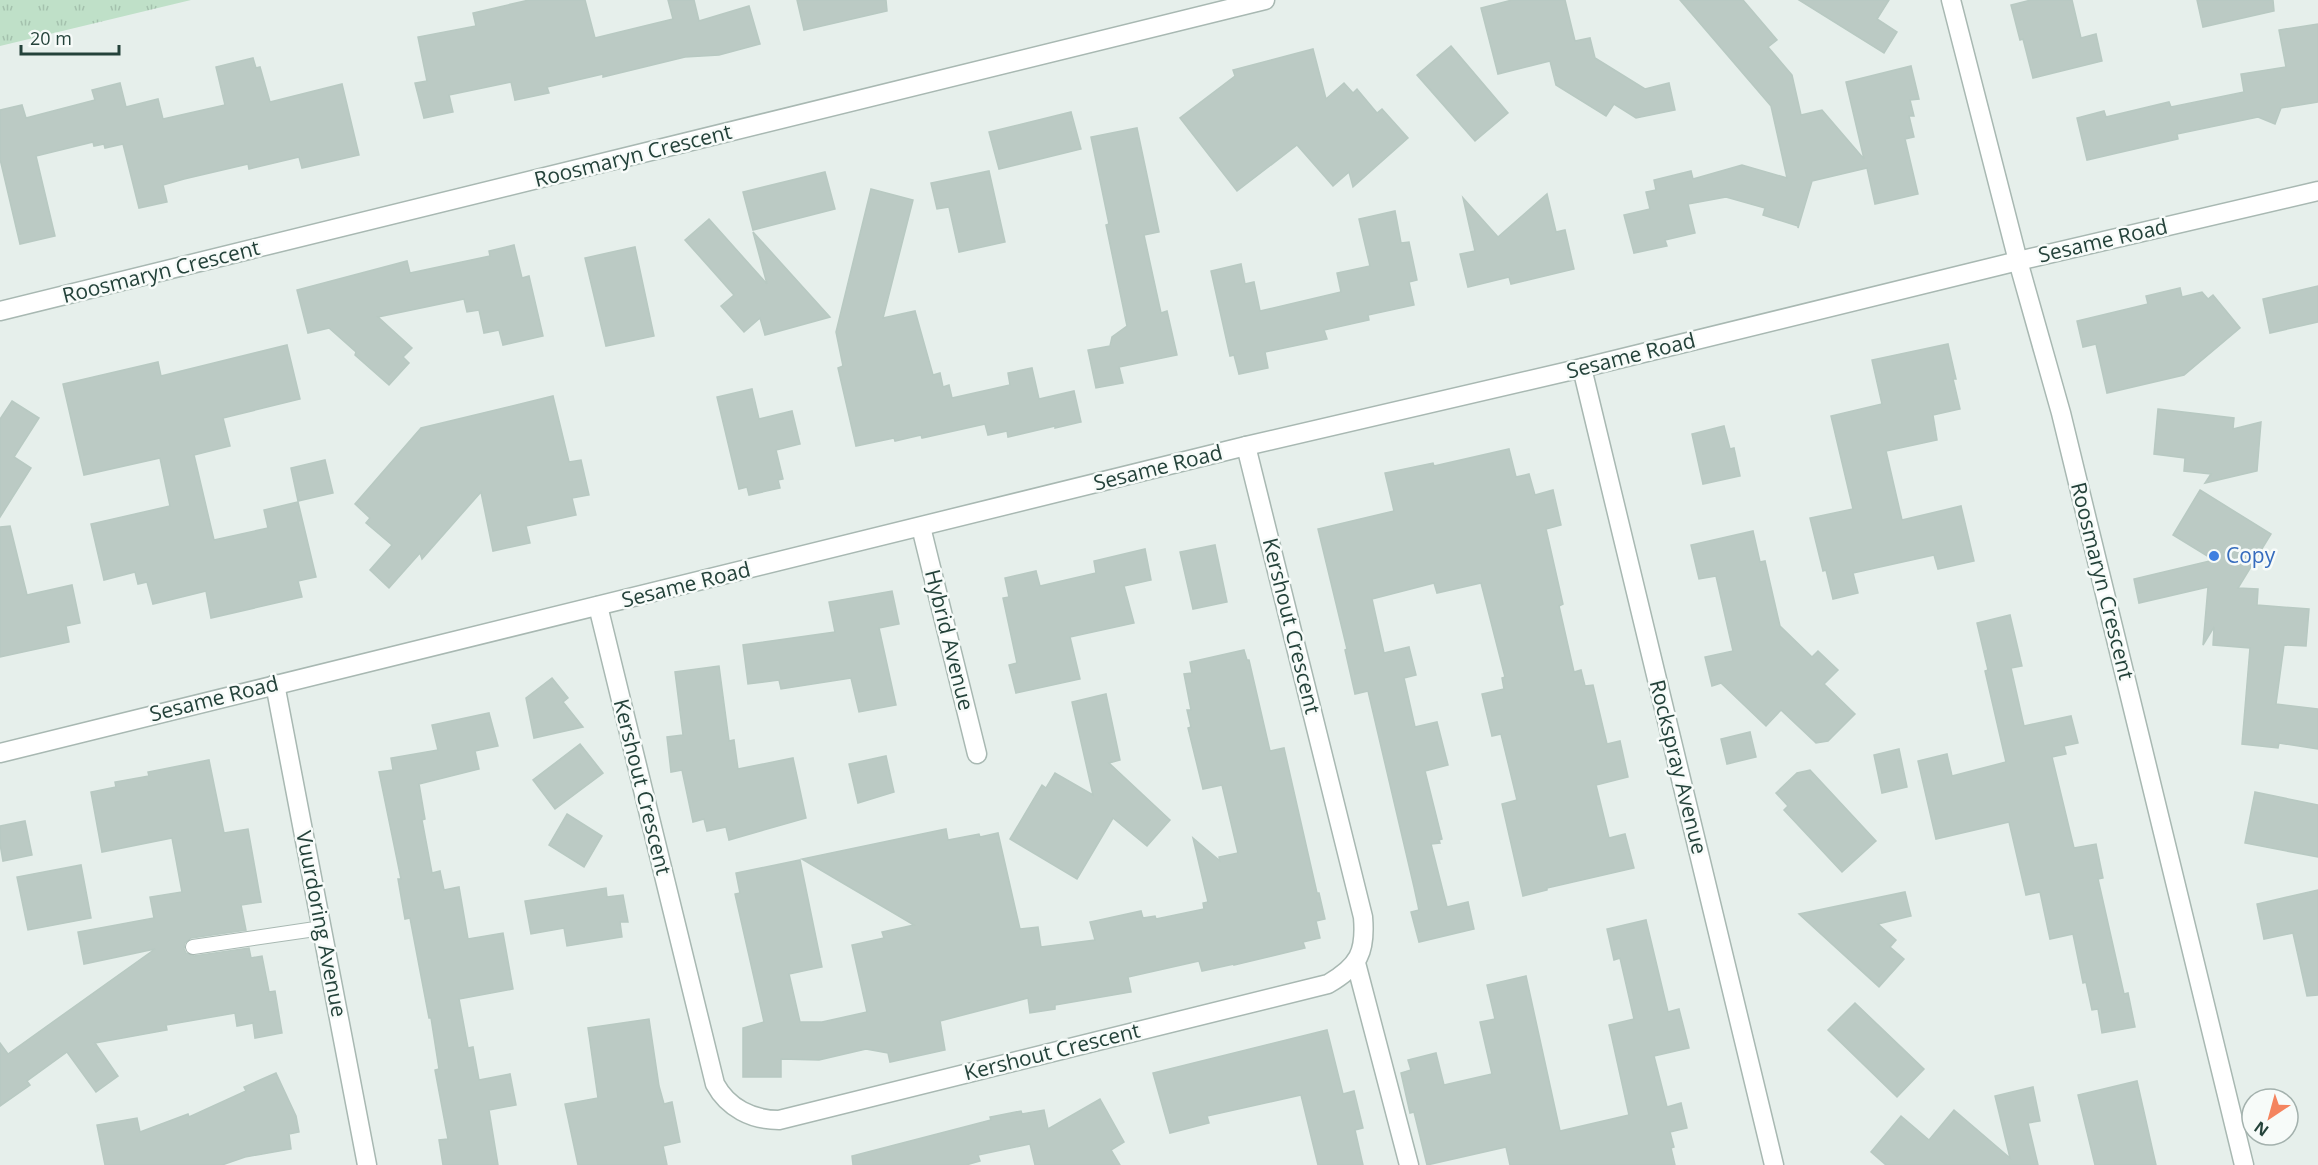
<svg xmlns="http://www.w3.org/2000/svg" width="2318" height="1165" font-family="'Open Sans',sans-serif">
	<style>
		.grass { fill: url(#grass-tufts) }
		.building { fill: #bbcac4; stroke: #b8c9c2; stroke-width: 1.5 }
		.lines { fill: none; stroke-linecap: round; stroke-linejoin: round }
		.lane-casing { stroke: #a8b8b2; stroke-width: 16 }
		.street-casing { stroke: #a8b8b2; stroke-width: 21 }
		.lane { stroke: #fff; stroke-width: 14 }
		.street { stroke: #fff; stroke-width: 18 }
		.shop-dot { fill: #3f7fe0; stroke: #f7fbf9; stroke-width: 2 }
		.labels { text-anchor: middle; stroke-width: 5; stroke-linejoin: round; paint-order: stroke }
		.street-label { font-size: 21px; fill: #24423a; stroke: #f7fbf9 }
		.shop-label { font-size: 21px; fill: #366cbe; stroke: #f7fbf9; text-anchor: start }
	</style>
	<defs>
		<pattern id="grass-tufts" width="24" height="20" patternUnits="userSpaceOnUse" patternTransform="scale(1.5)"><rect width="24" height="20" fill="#bfe0c8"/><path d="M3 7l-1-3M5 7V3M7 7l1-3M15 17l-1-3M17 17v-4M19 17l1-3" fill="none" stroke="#a4c1ad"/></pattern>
	</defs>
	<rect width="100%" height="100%" fill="#e6efeb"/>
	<!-- grass -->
	<path class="grass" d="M 0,0 L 191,0 L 0,46 Z"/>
	<!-- building -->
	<g class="building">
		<path d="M 529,0 L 585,0 L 595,38 L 673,19 L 668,0 L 694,0 L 699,21 L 749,6 L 760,44 L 719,55 L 685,57 L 603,77 L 603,74 L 547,87 L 549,93 L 515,100 L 511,82 L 449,95 L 453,112 L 424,118 L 415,83 L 427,81 L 418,37 L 476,26 L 473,13 Z"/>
		<path d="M 797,0 L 886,0 L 887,11 L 804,30 Z"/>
		<path d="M 1512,0 L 1565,0 L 1575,41 L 1590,38 L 1595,58 L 1645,89 L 1669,83 L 1675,110 L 1636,118 L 1614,104 L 1606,116 L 1556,85 L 1550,61 L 1498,74 L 1481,8 Z"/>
		<path d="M 1680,0 L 1743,0 L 1777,40 L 1768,47 L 1792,75 L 1801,115 L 1822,110 L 1864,159 L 1846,82 L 1911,66 L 1919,99 L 1910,100 L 1914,116 L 1909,116 L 1914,137 L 1905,139 L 1918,194 L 1875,204 L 1867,168 L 1812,181 L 1798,228 L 1798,226 L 1763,215 L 1765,208 L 1726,197 L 1688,204 L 1695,233 L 1665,240 L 1667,246 L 1634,253 L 1624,215 L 1650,209 L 1646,192 L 1656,190 L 1654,180 L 1691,171 L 1693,179 L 1742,165 L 1787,178 L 1771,106 Z"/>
		<path d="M 1799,0 L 1889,0 L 1877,19 L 1897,32 L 1884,53 Z"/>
		<path d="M 2031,0 L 2072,0 L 2081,38 L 2096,34 L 2102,61 L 2033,78 L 2023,39 L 2020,40 L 2011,5 Z"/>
		<path d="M 2197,0 L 2273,0 L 2274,11 L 2203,27 Z"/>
		<path d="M 2318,24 L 2318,102 L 2281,108 L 2275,124 L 2258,117 L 2177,134 L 2178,139 L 2087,160 L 2077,118 L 2104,111 L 2106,117 L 2169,102 L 2171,107 L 2244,92 L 2241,74 L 2286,67 L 2279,30 Z"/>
		<path d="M 1451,46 L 1508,113 L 1475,141 L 1417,75 Z"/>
		<path d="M 1313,49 L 1326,99 L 1344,83 L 1353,93 L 1357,89 L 1377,113 L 1382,109 L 1408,138 L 1353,187 L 1349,172 L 1333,186 L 1297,145 L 1237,191 L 1180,118 L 1235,76 L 1233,70 Z"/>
		<path d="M 253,58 L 256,68 L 260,67 L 270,102 L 342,84 L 359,155 L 302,168 L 299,157 L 249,169 L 248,164 L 184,179 L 163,185 L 167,202 L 139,208 L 123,144 L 105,148 L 104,144 L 94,146 L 93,142 L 36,156 L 55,236 L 20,244 L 0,159 L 0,110 L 22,105 L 26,118 L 95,100 L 92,90 L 120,83 L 126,107 L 158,99 L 163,119 L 225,105 L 216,67 Z"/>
		<path d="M 1071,112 L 1081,149 L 999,169 L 989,132 Z"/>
		<path d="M 1137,128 L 1159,232 L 1144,235 L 1161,313 L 1167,311 L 1177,355 L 1119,367 L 1123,383 L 1096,388 L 1088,350 L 1110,346 L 1112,337 L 1127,326 L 1106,225 L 1109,224 L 1091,137 Z"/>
		<path d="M 989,171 L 1005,242 L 959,252 L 949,207 L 937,209 L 931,183 Z"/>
		<path d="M 825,172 L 835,209 L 753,230 L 743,192 Z"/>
		<path d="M 871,189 L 913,200 L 883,318 L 915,311 L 933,375 L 940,373 L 943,387 L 949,385 L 952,398 L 1010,385 L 1008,373 L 1032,368 L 1039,399 L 1074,391 L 1081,422 L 1055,428 L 1055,426 L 1008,437 L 1007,431 L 988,435 L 985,424 L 922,438 L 921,435 L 895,441 L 894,438 L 856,446 L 838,368 L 843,366 L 836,332 Z"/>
		<path d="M 1547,194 L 1556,232 L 1565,230 L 1574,269 L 1511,284 L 1509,277 L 1468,287 L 1460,254 L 1475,251 L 1463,198 L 1498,237 Z"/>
		<path d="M 1395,211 L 1401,243 L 1409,242 L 1417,280 L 1409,282 L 1414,305 L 1368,315 L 1369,320 L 1324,330 L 1327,339 L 1265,352 L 1268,368 L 1239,374 L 1234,355 L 1230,356 L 1211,271 L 1241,264 L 1245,284 L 1254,282 L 1260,311 L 1341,292 L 1337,273 L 1370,266 L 1359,219 Z"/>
		<path d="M 709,219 L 767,284 L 753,232 L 830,317 L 765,335 L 760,318 L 744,332 L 721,306 L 734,295 L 685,240 Z"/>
		<path d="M 514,245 L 522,278 L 529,276 L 543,336 L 503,345 L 499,330 L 484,333 L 479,310 L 467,312 L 464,299 L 378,317 L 412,348 L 403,357 L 409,363 L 389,385 L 355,355 L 356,352 L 329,328 L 308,333 L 297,290 L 407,261 L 410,273 L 490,256 L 489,251 Z"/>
		<path d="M 635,247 L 654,336 L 606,346 L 585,258 Z"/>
		<path d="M 2318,286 L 2318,322 L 2270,333 L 2263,299 Z"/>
		<path d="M 2180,288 L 2182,297 L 2202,292 L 2208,299 L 2213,295 L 2240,328 L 2184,375 L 2107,393 L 2096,344 L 2083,347 L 2077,321 L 2148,304 L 2146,296 Z"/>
		<path d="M 1948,344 L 1956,379 L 1953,379 L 1960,409 L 1933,415 L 1937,440 L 1886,451 L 1902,520 L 1961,506 L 1974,561 L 1938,569 L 1934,555 L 1853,573 L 1858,593 L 1833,599 L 1826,570 L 1823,571 L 1810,518 L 1853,509 L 1831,416 L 1882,404 L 1872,360 Z"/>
		<path d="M 287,345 L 300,399 L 223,418 L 230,446 L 194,455 L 214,540 L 268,528 L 264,510 L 298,502 L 316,577 L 298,581 L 302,597 L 211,618 L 206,591 L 153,604 L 147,582 L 138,584 L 135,572 L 104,580 L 91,524 L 170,506 L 160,458 L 84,475 L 63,384 L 158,362 L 161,376 Z"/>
		<path d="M 752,389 L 759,419 L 792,411 L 800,444 L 776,450 L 783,479 L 778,480 L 780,488 L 749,495 L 747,487 L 739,489 L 717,397 Z"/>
		<path d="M 553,396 L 569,462 L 581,460 L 589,495 L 572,498 L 576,515 L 526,526 L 530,543 L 493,551 L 481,492 L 422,559 L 420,553 L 389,588 L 370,570 L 392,545 L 366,523 L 370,518 L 355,504 L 421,428 Z"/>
		<path d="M 12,401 L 39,418 L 14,457 L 31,468 L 0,517 L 0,419 Z"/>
		<path d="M 2158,409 L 2234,418 L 2233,429 L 2261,422 L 2257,471 L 2205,483 L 2211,474 L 2184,471 L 2185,458 L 2154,454 Z"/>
		<path d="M 1724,426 L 1730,449 L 1734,448 L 1740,476 L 1703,484 L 1692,434 Z"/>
		<path d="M 1509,449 L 1516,477 L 1529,474 L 1535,495 L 1553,490 L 1561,525 L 1546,529 L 1563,604 L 1559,606 L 1574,672 L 1581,670 L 1585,686 L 1593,685 L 1607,744 L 1620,741 L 1628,777 L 1596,785 L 1609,838 L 1625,834 L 1634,868 L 1547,888 L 1547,890 L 1523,896 L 1502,804 L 1517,800 L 1501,734 L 1492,736 L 1482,694 L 1504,689 L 1502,678 L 1505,677 L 1481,583 L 1437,593 L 1434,583 L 1372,599 L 1384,653 L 1409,647 L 1416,675 L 1404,678 L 1415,727 L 1437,722 L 1448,765 L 1425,771 L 1442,839 L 1439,840 L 1440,843 L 1431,844 L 1447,907 L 1468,902 L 1474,929 L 1419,942 L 1411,912 L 1419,910 L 1414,887 L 1368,691 L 1355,694 L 1345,650 L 1347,649 L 1318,529 L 1394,511 L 1385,473 L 1433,463 L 1434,466 Z"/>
		<path d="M 325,460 L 333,493 L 298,501 L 291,468 Z"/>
		<path d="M 2200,490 L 2271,534 L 2238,588 L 2258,589 L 2257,605 L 2309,609 L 2306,646 L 2284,645 L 2276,704 L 2318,709 L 2318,749 L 2279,743 L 2278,748 L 2242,744 L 2250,648 L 2213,645 L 2214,627 L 2203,645 L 2208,587 L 2139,603 L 2134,579 L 2214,560 L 2173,535 Z"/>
		<path d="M 10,526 L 27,595 L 72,585 L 80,623 L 66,626 L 69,642 L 0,657 L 0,527 Z"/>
		<path d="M 1753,531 L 1760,562 L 1765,561 L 1780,626 L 1812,657 L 1818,651 L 1838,670 L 1824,684 L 1855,714 L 1828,741 L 1816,743 L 1781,710 L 1766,726 L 1721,683 L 1712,686 L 1705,657 L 1733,651 L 1716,576 L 1699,579 L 1691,545 Z"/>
		<path d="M 1215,545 L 1227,602 L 1193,609 L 1180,552 Z"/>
		<path d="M 1145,549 L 1151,580 L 1124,586 L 1134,623 L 1070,637 L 1080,679 L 1016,693 L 1009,665 L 1017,663 L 1003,598 L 1009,597 L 1005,578 L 1036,571 L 1040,586 L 1096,573 L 1094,561 Z"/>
		<path d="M 892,591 L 899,624 L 879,628 L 896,705 L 859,712 L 851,678 L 781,689 L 779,680 L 748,684 L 743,645 L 835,632 L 829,602 Z"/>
		<path d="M 2010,615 L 2022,666 L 2011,668 L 2024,726 L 2071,716 L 2078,743 L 2064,746 L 2066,754 L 2052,757 L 2074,848 L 2096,844 L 2103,878 L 2098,879 L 2124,994 L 2128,993 L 2135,1027 L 2102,1033 L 2098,1009 L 2092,1010 L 2086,982 L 2083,983 L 2073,934 L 2050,939 L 2040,892 L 2026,895 L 2009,822 L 1936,839 L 1918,761 L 1947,754 L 1952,776 L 2006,762 L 1985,671 L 1988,670 L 1977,623 Z"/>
		<path d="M 1244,650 L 1247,660 L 1249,660 L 1270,751 L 1284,748 L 1317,893 L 1319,893 L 1325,919 L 1316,921 L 1320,938 L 1303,942 L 1305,948 L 1234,965 L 1234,964 L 1202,971 L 1199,961 L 1128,977 L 1131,992 L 1055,1005 L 1055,1009 L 1030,1013 L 1028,998 L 940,1021 L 945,1050 L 890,1062 L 888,1053 L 866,1049 L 819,1060 L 781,1059 L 781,1077 L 743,1077 L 743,1028 L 764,1022 L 735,894 L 740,893 L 736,873 L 800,860 L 822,967 L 789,974 L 800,1022 L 822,1022 L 867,1012 L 852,945 L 884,938 L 882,932 L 914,925 L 802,859 L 946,829 L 948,840 L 979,834 L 980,837 L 998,833 L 1020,929 L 1038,927 L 1041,947 L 1095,940 L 1090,922 L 1141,911 L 1143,918 L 1155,916 L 1156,919 L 1204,909 L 1203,903 L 1208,902 L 1193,838 L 1220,861 L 1219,857 L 1238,853 L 1222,785 L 1203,789 L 1188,728 L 1191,727 L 1187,710 L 1191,710 L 1184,674 L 1192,673 L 1190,662 Z"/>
		<path d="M 719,666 L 729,741 L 734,740 L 738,769 L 793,758 L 806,818 L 729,840 L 726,827 L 707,831 L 704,819 L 693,822 L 682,770 L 671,772 L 667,737 L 683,735 L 675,672 Z"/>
		<path d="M 552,678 L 568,698 L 563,702 L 583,727 L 534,738 L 526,698 Z"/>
		<path d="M 1106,694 L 1120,760 L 1109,763 L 1170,820 L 1147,846 L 1113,818 L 1077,879 L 1010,839 L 1042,785 L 1046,788 L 1055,773 L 1093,795 L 1072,702 Z"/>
		<path d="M 489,713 L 498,746 L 475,751 L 479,769 L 419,784 L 425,819 L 422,820 L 432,873 L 440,871 L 444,890 L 459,887 L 468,939 L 503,933 L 513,989 L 459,999 L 468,1048 L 473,1047 L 479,1080 L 510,1074 L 516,1105 L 489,1110 L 498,1165 L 443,1165 L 439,1140 L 448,1139 L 435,1070 L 439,1069 L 431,1018 L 429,1018 L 410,918 L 405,919 L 398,879 L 401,879 L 379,772 L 393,770 L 391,758 L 438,750 L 432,725 Z"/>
		<path d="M 1750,732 L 1756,757 L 1727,764 L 1721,739 Z"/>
		<path d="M 580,744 L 603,773 L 555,809 L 533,780 Z"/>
		<path d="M 1899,749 L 1907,787 L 1882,793 L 1874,755 Z"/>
		<path d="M 886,756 L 894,792 L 858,803 L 849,764 Z"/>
		<path d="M 209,760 L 224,833 L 248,829 L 261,902 L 241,905 L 246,930 L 191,938 L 185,943 L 184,949 L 186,953 L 194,956 L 249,948 L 251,958 L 262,956 L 269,992 L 275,991 L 282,1033 L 255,1038 L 253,1023 L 237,1026 L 235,1013 L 166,1025 L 167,1030 L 95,1043 L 118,1076 L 96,1092 L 67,1052 L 27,1081 L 30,1085 L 0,1106 L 0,1043 L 8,1054 L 155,949 L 84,964 L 78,932 L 154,918 L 150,897 L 182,892 L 172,838 L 102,852 L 91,792 L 116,787 L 115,782 L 149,776 L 148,772 Z"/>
		<path d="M 1810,770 L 1876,841 L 1842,872 L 1784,810 L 1788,806 L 1776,793 L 1797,773 Z"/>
		<path d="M 2255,792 L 2318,805 L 2318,857 L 2245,843 Z"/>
		<path d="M 567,814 L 602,836 L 584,867 L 549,845 Z"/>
		<path d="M 25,821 L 32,855 L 3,861 L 0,844 L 0,826 Z"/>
		<path d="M 81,865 L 91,918 L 28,930 L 17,877 Z"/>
		<path d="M 606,888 L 607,897 L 623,895 L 628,922 L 620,922 L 622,937 L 567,946 L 564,928 L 531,934 L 525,901 Z"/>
		<path d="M 2318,890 L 2318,995 L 2307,996 L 2293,933 L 2264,939 L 2257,904 Z"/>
		<path d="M 1905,892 L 1911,916 L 1878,924 L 1896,940 L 1890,947 L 1904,959 L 1879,987 L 1799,914 Z"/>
		<path d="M 1646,920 L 1668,1012 L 1679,1009 L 1689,1048 L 1654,1056 L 1667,1107 L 1681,1103 L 1687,1128 L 1670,1132 L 1674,1147 L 1671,1148 L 1675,1165 L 1510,1165 L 1506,1147 L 1427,1165 L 1414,1112 L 1410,1113 L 1401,1073 L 1411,1070 L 1408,1060 L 1436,1053 L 1444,1085 L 1492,1074 L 1480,1022 L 1495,1019 L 1487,985 L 1526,976 L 1560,1131 L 1629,1115 L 1609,1025 L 1634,1019 L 1620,958 L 1614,960 L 1607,929 Z"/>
		<path d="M 1855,1003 L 1924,1069 L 1897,1097 L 1828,1030 Z"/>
		<path d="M 649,1019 L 659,1086 L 664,1104 L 672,1102 L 680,1142 L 663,1146 L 667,1165 L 578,1165 L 565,1104 L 598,1098 L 588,1028 Z"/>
		<path d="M 1327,1030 L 1343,1094 L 1354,1091 L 1363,1128 L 1355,1130 L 1363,1165 L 1318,1165 L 1301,1095 L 1207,1116 L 1209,1123 L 1170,1133 L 1153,1073 Z"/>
		<path d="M 276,1073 L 296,1116 L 299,1132 L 289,1134 L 291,1149 L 245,1157 L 222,1165 L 105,1165 L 97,1125 L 137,1118 L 140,1132 L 188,1114 L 189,1117 L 246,1091 L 244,1087 Z"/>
		<path d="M 2137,1081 L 2156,1165 L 2095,1165 L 2078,1095 Z"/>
		<path d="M 2033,1087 L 2040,1121 L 2028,1123 L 2038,1165 L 1886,1165 L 1871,1152 L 1901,1116 L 1929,1140 L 1954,1110 L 2010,1158 L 1995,1096 Z"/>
		<path d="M 1100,1099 L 1124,1142 L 1111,1150 L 1120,1165 L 1035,1165 L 1030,1144 L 978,1155 L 980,1161 L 966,1165 L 853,1165 L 852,1156 L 991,1120 L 990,1117 L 1021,1111 L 1022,1114 L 1044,1110 L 1048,1129 Z"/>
	</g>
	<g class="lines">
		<!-- lane casing -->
		<g class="lane-casing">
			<path id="lane" d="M 193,947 L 322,928"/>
		</g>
		<!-- street casing -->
		<g class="street-casing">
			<g id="street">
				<path d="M 1951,0 L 2018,261 L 2061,413 L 2244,1165"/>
				<path d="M 0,311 L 1265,0"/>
				<path d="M 1582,368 L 1774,1165"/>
				<path d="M 921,527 L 977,754"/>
				<path d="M 598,606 L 715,1084 C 728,1108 752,1120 779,1120 L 1328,984 C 1359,966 1366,952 1363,917 L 1246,446"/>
				<path d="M 275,684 L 367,1165"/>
				<path d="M 0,753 L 1246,446 L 1582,368 L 2018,261 L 2318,191"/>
				<path d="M 1356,963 L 1409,1165"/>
			</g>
		</g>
		<!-- lane -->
		<use href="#lane" class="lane"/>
		<!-- street -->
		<use href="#street" class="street"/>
	</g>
	<!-- markers -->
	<circle class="shop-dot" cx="2214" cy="556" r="6"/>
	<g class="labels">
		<!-- street labels -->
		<g class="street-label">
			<text transform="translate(633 156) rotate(-14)" y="7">Roosmaryn Crescent</text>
			<text transform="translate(2103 241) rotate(-13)" y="7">Sesame Road</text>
			<text transform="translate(161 272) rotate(-14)" y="7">Roosmaryn Crescent</text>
			<text transform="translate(1631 356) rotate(-14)" y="7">Sesame Road</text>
			<text transform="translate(1158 468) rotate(-14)" y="7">Sesame Road</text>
			<text transform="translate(2102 581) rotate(76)" y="7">Roosmaryn Crescent</text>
			<text transform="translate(686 585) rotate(-14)" y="7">Sesame Road</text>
			<text transform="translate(1291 626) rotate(76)" y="7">Kershout Crescent</text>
			<text transform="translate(949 640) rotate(76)" y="7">Hybrid Avenue</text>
			<text transform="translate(214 699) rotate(-14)" y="7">Sesame Road</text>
			<text transform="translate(1678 767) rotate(76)" y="7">Rockspray Avenue</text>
			<text transform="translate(642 787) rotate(76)" y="7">Kershout Crescent</text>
			<text transform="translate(321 924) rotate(79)" y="7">Vuurdoring Avenue</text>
			<text transform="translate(1052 1052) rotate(-14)" y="7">Kershout Crescent</text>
		</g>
		<!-- shop labels -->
		<g class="shop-label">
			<text x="2226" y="563">Copy</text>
		</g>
	</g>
	<!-- north arrow -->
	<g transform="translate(2270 1117) rotate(216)"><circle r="28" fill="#f7fbf9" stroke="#a3b1ad" stroke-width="1.5"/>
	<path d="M0-4.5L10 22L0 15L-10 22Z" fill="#f4845f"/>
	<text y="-9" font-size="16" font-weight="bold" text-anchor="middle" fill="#24423a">N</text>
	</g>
	<!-- scale -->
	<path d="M21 45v9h98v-9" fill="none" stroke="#24423a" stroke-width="3"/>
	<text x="30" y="45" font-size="18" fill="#24423a" stroke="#f7fbf9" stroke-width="4.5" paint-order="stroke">20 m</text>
</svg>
